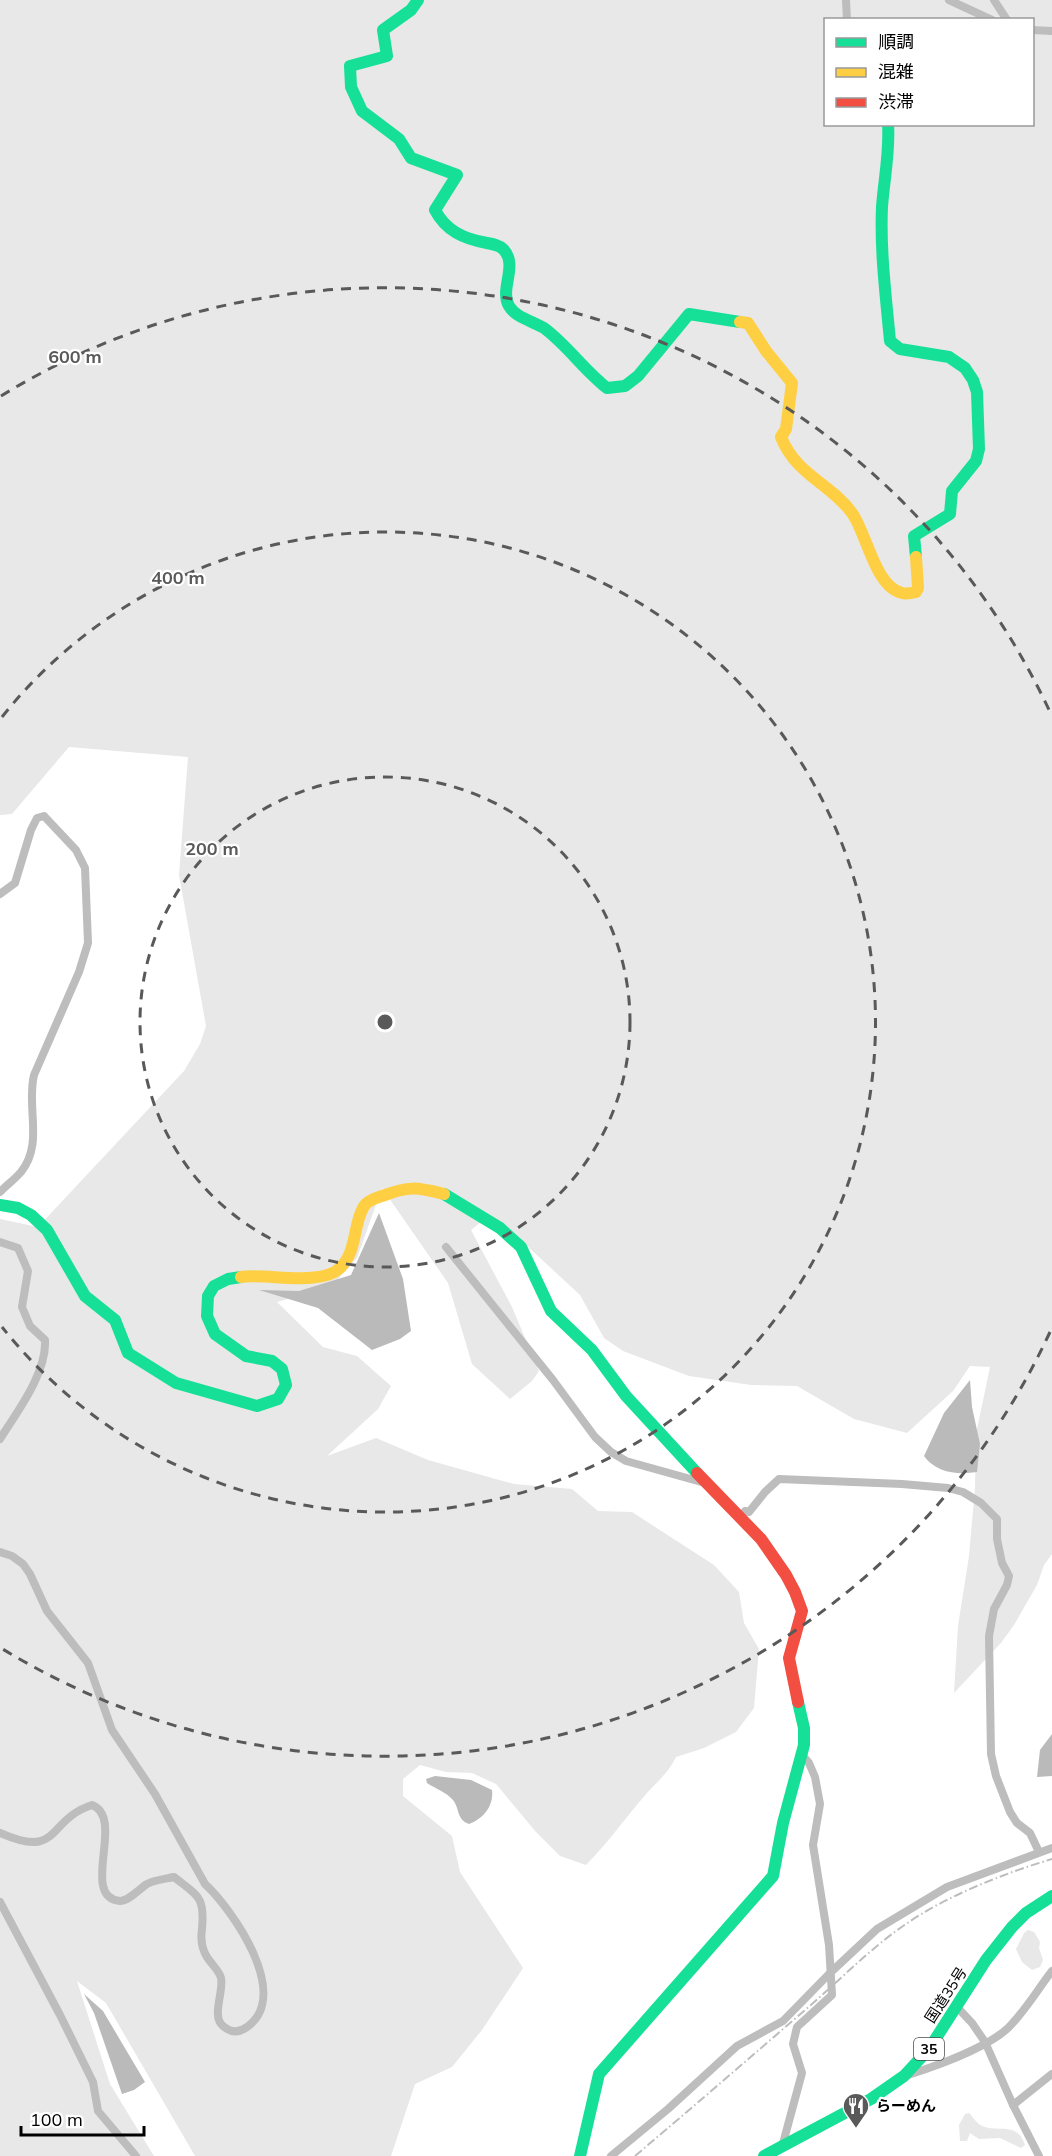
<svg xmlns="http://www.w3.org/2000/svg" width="1052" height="2156" font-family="Mulish,'Noto Sans JP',sans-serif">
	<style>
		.green { fill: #e8e8e8; fill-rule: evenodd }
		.water { fill: #bababa }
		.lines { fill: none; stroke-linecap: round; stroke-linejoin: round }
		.street { stroke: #bdbdbd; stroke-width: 8 }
		.fast { stroke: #16e098; stroke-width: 12 }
		.slow { stroke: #ffcf43; stroke-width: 12 }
		.jam { stroke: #f24e42; stroke-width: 12 }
		.rail { stroke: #bdbdbd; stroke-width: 2; stroke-dasharray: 9 3 1.5 3; stroke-linecap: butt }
		.ring { fill: none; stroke: #595959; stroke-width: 3; stroke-dasharray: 10 8 }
		.labels { text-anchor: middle; stroke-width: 4.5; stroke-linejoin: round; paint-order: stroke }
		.shield { fill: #fff; stroke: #4c4c4c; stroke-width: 1.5 }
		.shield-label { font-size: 14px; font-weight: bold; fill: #000 }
		.street-label { font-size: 15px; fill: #000; stroke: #fff }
		.poi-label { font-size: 15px; font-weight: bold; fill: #000; stroke: #fff; text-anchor: start }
		.centre { fill: #595959; stroke: #fff; stroke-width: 3 }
		.ring-label { font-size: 18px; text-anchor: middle; font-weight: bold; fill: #595959; stroke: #fff; stroke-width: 4.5; stroke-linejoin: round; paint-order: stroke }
	</style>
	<rect width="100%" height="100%" fill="#fff"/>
	<!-- green -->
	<g class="green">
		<path d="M 0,0 L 1052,0 L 1052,1554 L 1044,1565 L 1037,1585 L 1014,1625 L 1001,1643 L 954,1693 L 958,1626 L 969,1556 L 975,1488 L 976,1434 L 990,1367 L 970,1366 L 953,1391 L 907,1433 L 854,1419 L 797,1386 L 751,1385 L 689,1376 L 623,1351 L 604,1338 L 580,1295 L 511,1231 L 487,1217 L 471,1230 L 512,1307 L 539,1371 L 532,1381 L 510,1399 L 472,1364 L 448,1283 L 382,1188 L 357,1258 L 331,1287 L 277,1302 L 323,1347 L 357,1356 L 391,1386 L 378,1409 L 327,1456 L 376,1438 L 428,1460 L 514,1484 L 572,1489 L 598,1511 L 632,1512 L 714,1565 L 739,1592 L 744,1623 L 759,1649 L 754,1708 L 736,1732 L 704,1748 L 676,1757 C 669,1772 658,1781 647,1793 C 626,1817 608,1843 586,1865 L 560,1856 L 536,1832 L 496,1784 L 472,1773 L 446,1772 L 420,1765 L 403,1779 L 403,1796 L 452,1836 L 460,1872 L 523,1968 L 482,2030 L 452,2067 L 415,2084 L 391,2156 L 195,2156 L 106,2003 L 77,1981 L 110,2084 L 154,2156 L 0,2156 L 0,1219 L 38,1227 L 184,1071 L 200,1044 L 206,1026 L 179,875 L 188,757 L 69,747 L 12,814 L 0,815 ZM 826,20 L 1032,20 L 1032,124 L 826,124 Z"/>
		<path d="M 1028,1930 L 1034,1932 L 1040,1942 L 1039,1948 L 1043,1960 L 1040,1967 L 1032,1970 L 1022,1962 L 1016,1949 L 1024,1933 Z"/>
		<path d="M 969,2113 C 972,2116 976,2122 979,2124 C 994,2135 1017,2119 1025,2145 L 1021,2148 L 1000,2138 L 979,2139 L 970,2133 L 967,2141 L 960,2141 L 959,2125 L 965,2114 Z"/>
	</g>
	<!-- water -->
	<g class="water">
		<path d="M 379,1213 L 403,1279 L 411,1331 L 400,1339 L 372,1350 L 318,1308 L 259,1290 L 299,1291 L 351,1275 Z"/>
		<path d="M 970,1380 L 972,1407 L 980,1444 L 977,1472 C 958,1475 936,1473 924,1456 L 944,1413 Z"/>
		<path d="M 1052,1734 L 1052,1776 L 1037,1777 L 1040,1750 Z"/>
		<path d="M 435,1776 L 471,1780 L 492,1790 C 494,1806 483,1819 469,1824 C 456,1819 460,1809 453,1800 C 446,1792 436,1789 427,1783 L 426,1779 Z"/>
		<path d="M 84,1994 L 103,2011 L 145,2082 L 134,2090 L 122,2094 L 94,2013 Z"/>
	</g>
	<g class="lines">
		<!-- street -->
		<g class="street">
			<path d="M 846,0 L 847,20"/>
			<path d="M 949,0 L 992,20"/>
			<path d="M 994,0 L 1007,20"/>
			<path d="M 1032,30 L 1052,31"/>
			<path d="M 0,894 L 15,883 L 31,830 L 37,818 L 44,816 L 76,850 L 85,868 L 88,943 L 79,972 L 34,1075 C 26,1108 44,1143 21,1172 C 15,1179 7,1185 0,1192"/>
			<path d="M 0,1242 L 18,1248 L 28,1271 L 22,1307 L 30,1326 L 45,1340 C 47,1373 17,1412 0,1439"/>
			<path d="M 446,1247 L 553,1380 L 595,1437 L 611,1452 L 626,1461 L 705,1483"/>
			<path d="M 740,1517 L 745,1511 L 749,1512 L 765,1492 L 779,1479 L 902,1484 L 948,1488 L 963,1492 L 981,1503 L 997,1519 L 997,1539 L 1002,1563 L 1009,1576 L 1007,1585 L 994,1609 L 989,1636 L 991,1754 L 996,1776 L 1010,1812 L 1017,1823 L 1030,1833 L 1039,1852"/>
			<path d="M 0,1552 L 12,1556 L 23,1564 L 30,1574 L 47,1611 L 88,1663 L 112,1730 L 155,1794 L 205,1884 C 233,1910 292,1995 247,2027 C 239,2033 231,2033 223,2026 C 211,2016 224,1992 221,1978 C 219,1969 207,1961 204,1951 C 201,1944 201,1936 202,1929 C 205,1896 198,1896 174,1877 C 165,1879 155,1880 147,1884 C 139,1889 129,1901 120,1901 C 79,1897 126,1818 92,1805 C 46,1820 61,1860 0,1833"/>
			<path d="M 0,1902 L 60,2015 L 93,2082 L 98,2111 L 136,2156"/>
			<path d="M 956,2006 L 972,2023 L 985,2042 L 1013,2105 L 1039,2156"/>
			<path d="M 908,2075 C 936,2066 989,2047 1009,2027 C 1025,2011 1038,1989 1052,1971"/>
			<path d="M 1013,2105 L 1052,2074"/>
			<path d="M 782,2147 L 802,2073 L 793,2044 L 797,2027 L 832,1995 L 829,1945 L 813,1845 L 820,1804 L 815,1777 L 809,1763 L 802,1755"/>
			<path d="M 611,2156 L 668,2109 L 737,2046 L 783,2021 L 830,1973 L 877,1929 L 947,1887 L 1052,1848"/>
		</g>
		<!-- fast -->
		<g class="fast">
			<path d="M 418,0 L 411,10 L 383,30 L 387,56 L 350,66 L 351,87 L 362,111 L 399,139 L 411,158 L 457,175 L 435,210 C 446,231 464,239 487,243 C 493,244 499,245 503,249 C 519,265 499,289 509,306 C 516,318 533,321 544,328 C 567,345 584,370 607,388 L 625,386 L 638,376 L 689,314 L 740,322"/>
			<path d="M 888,124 C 890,152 884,179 882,207 C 880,251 886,297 890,341 L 900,349 L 949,357 L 965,368 L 973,380 L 977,392 L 979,449 L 976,461 L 952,491 L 950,514 L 914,536 L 916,557"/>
			<path d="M 444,1194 L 500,1228 L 521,1247 L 551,1311 L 592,1350 L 626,1396 L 697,1473"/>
			<path d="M 0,1205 L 18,1208 L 31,1215 L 47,1230 L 85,1296 L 115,1320 L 128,1353 L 176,1383 L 257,1406 L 278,1399 L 286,1385 L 282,1369 L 272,1361 L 246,1356 L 215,1334 L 207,1316 L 208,1296 L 214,1286 L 228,1279 L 241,1277"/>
			<path d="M 580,2156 L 599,2074 L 773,1876 L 783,1823 L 804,1745 L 804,1728 L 798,1702"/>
			<path d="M 764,2156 L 871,2099 L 904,2076 L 929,2049 L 986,1960 L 1012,1927 L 1026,1913 L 1052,1896"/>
		</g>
		<!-- slow -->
		<g class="slow">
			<path d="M 740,322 L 748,323 L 766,351 L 792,383 L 786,429 L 781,437 C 796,475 830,483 852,513 C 867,534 875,587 902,593 C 906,594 912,593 916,592 L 918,588 L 916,557"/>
			<path d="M 241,1277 C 267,1273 320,1287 340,1268 C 357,1252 353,1226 363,1208 C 366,1201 375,1198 382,1196 C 409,1186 416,1187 444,1194"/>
		</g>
		<!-- jam -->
		<path class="jam" d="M 697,1473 L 761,1539 L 786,1575 L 795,1592 L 802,1611 L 789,1658 L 798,1702"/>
		<!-- rail -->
		<path class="rail" d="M 635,2156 C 694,2106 753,2055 812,2004 C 843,1977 872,1947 906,1924 C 946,1896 1005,1873 1052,1859"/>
	</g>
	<!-- distance rings -->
	<g class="ring">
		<circle cx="385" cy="1022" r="245"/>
		<path d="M2 717A490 490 0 1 1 2 1327"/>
		<path d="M1050 1332A734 734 0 0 1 1 1648M1 396A734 734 0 0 1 1050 712"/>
	</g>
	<!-- icons -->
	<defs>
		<g id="restaurant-pin" transform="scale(1.35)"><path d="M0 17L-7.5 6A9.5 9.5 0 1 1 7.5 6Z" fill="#595959" stroke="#fff"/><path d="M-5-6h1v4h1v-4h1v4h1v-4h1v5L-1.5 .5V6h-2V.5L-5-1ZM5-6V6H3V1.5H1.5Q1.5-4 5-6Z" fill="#fff"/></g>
	</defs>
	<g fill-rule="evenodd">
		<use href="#restaurant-pin" x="856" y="2106"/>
	</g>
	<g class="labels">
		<!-- shield labels -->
		<rect class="shield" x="914" y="2038" width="30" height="22" rx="4.5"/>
		<g class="shield-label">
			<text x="929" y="2054">35</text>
		</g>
		<!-- street labels -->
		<g class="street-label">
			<text transform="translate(946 1995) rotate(-57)" y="5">国道35号</text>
		</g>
		<!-- poi labels -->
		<g class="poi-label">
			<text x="876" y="2111">らーめん</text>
		</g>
	</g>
	<circle cx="385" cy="1022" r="9" class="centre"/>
	<g class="ring-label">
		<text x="75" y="363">600 m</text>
		<text x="178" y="584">400 m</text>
		<text x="212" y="855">200 m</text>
	</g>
	<!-- legend -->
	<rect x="824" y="18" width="210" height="108" fill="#ffffff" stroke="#999999" stroke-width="1.5"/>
	<rect x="836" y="38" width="30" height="9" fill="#16e098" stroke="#999999" stroke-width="1.5"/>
	<text x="878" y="48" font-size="18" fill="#000000">順調</text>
	<rect x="836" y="68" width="30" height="9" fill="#ffcf43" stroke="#999999" stroke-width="1.5"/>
	<text x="878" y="78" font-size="18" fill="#000000">混雑</text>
	<rect x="836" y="98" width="30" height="9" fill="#f24e42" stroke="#999999" stroke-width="1.5"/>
	<text x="878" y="108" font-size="18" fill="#000000">渋滞</text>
	<!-- scale -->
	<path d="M21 2126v9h123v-9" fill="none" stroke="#000000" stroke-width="3"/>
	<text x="30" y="2126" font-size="18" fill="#000000" stroke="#ffffff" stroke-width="4.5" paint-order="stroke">100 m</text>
</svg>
